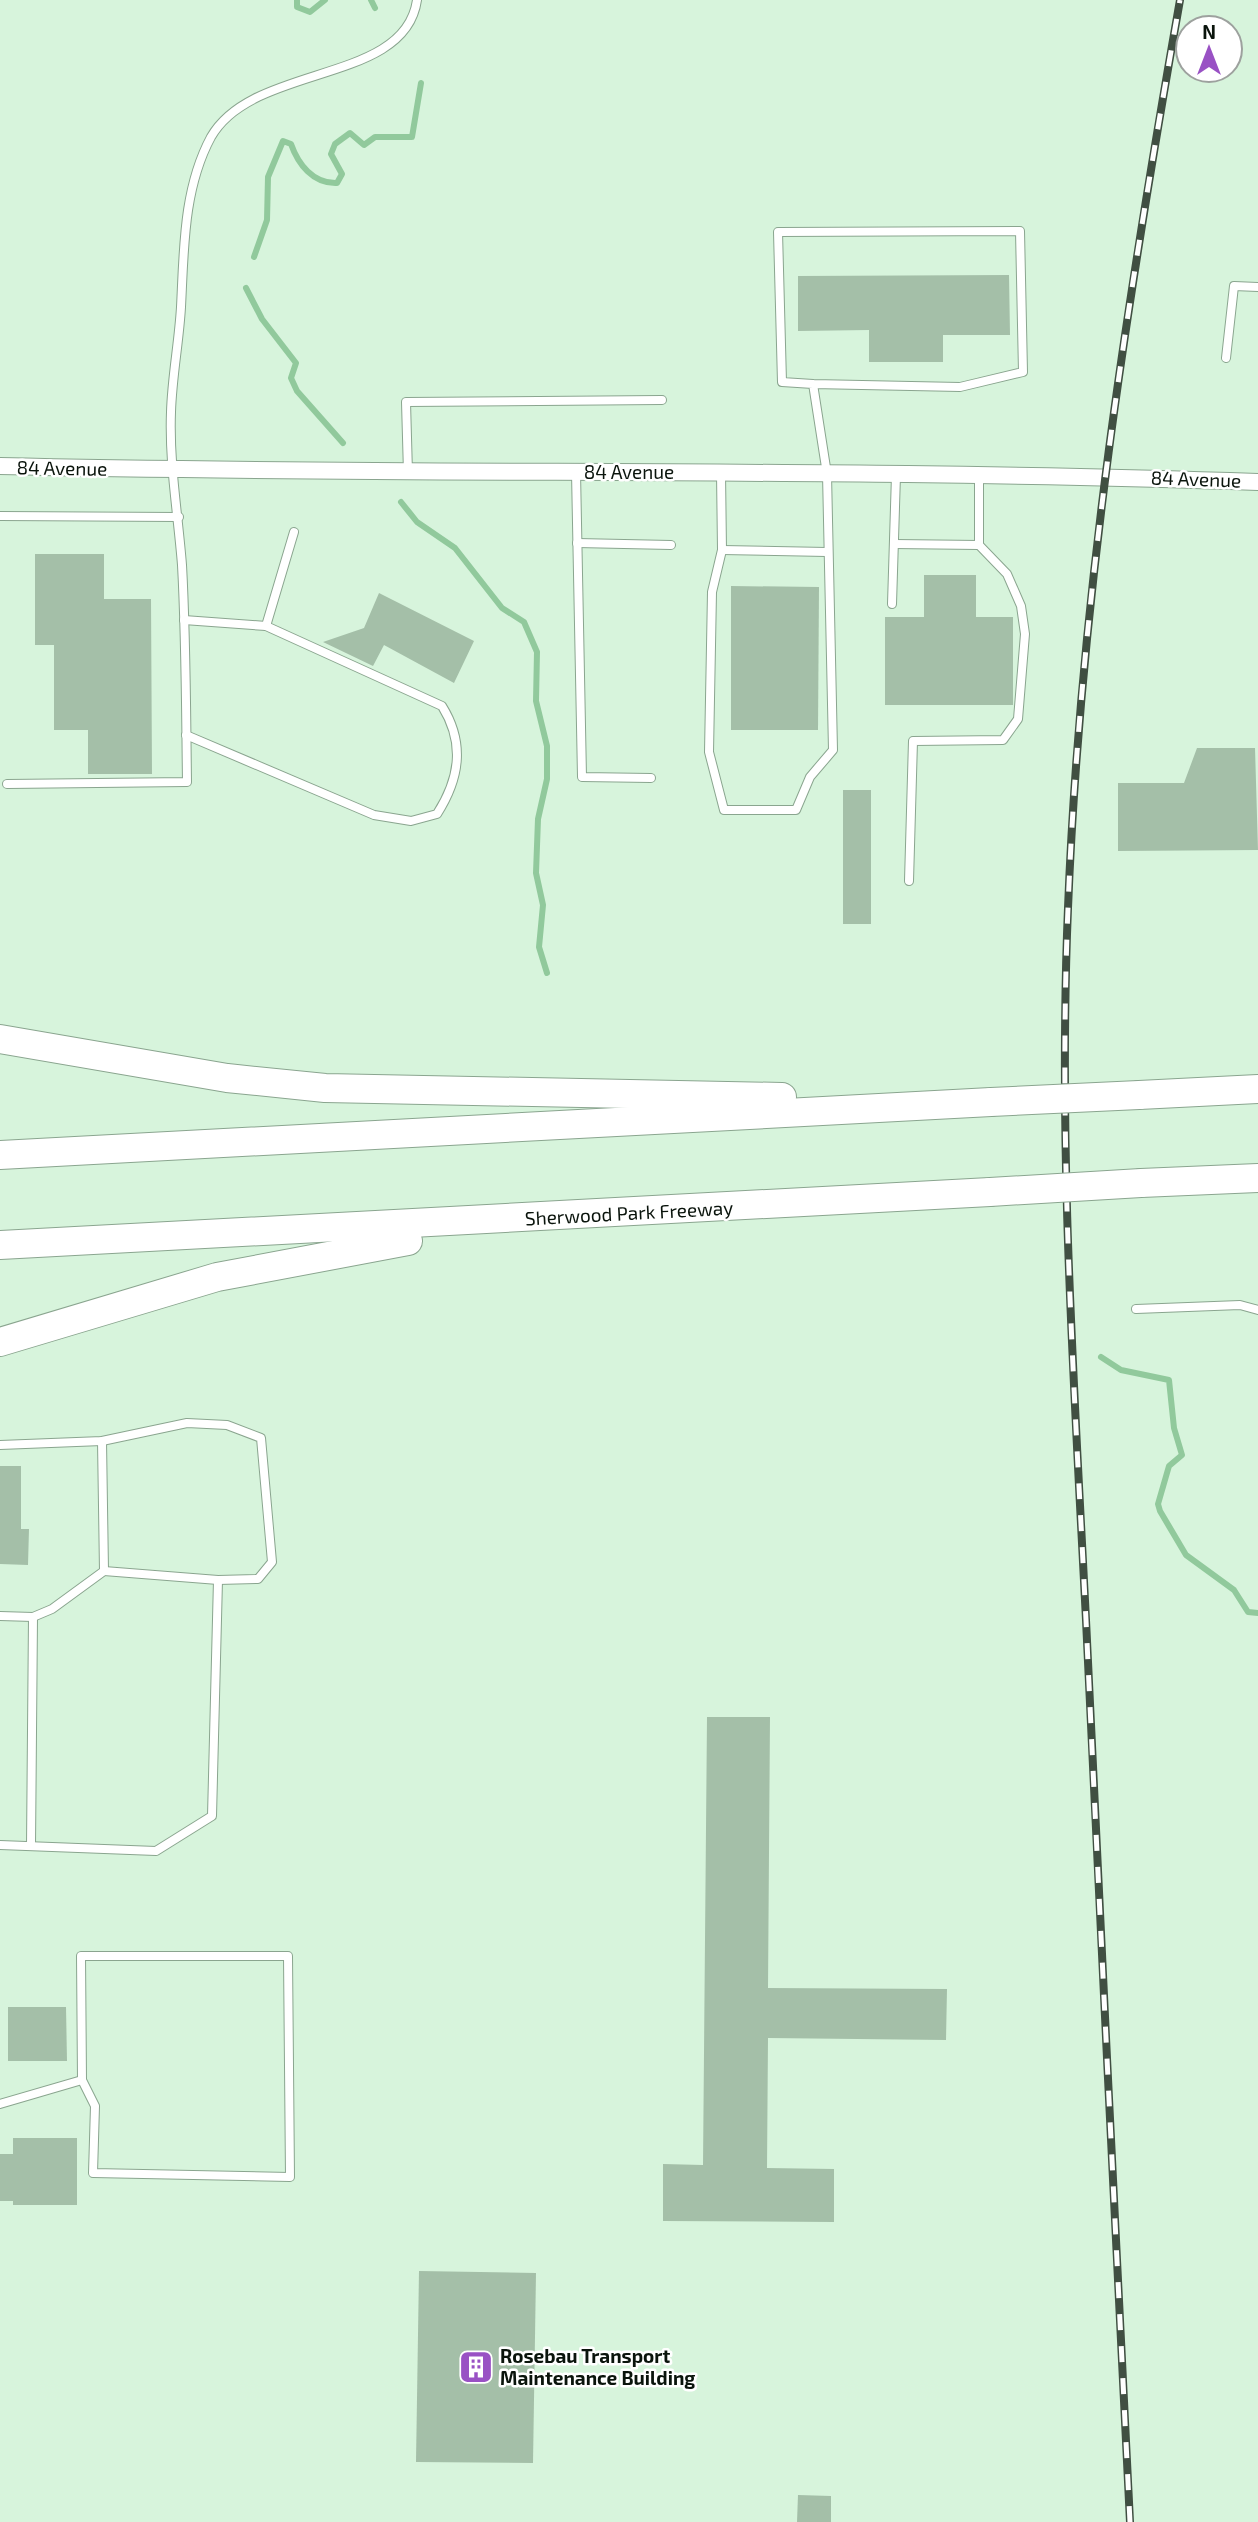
<svg xmlns="http://www.w3.org/2000/svg" width="1258" height="2522" font-family="'Exo 2',sans-serif">
	<style>
		.lines { fill: none; stroke-linecap: round; stroke-linejoin: round }
		.stream { stroke: #91c99c; stroke-width: 6 }
		.building { fill: #a4bfa8 }
		.service-casing { stroke: #8aa58f; stroke-width: 10 }
		.minor-casing { stroke: #8aa58f; stroke-width: 18 }
		.motorway-casing { stroke: #8aa58f; stroke-width: 30 }
		.service { stroke: #fff; stroke-width: 8 }
		.minor { stroke: #fff; stroke-width: 16 }
		.motorway { stroke: #fff; stroke-width: 28 }
		.rail-casing { stroke: #404f42; stroke-width: 8 }
		.rail { stroke: #fff; stroke-width: 5; stroke-dasharray: 16; stroke-linecap: butt }
		.motorway-bridge-casing { stroke: #8aa58f; stroke-width: 30; stroke-linecap: butt }
		.motorway-bridge { stroke: #fff; stroke-width: 28 }
		.labels { text-anchor: middle; stroke-width: 5; stroke-linejoin: round; paint-order: stroke }
		.street-label { font-size: 19px; fill: #0a140c; stroke: #fff }
		.poi-label { font-size: 19px; font-weight: bold; fill: #0a140c; stroke: #fff; text-anchor: start }
	</style>
	<rect width="100%" height="100%" fill="#d7f4dc"/>
	<g class="lines">
		<!-- stream -->
		<g class="stream">
			<path d="M 297,0 L 297,7 L 310,12 L 325,0"/>
			<path d="M 371,0 L 375,8"/>
			<path d="M 254,257 L 267,220 L 268,177 L 283,141 L 291,144 C 298,164 313,184 337,183 L 342,174 L 331,154 L 335,144 L 350,133 L 364,145 L 375,137 L 412,137 L 421,83"/>
			<path d="M 246,288 L 262,319 L 296,363 L 291,378 L 297,391 L 343,443"/>
			<path d="M 401,502 L 417,522 L 455,548 L 502,608 L 524,622 L 537,652 L 536,701 L 547,746 L 547,779 L 538,819 L 536,873 L 543,905 L 539,947 L 547,973"/>
			<path d="M 1101,1357 L 1121,1370 L 1169,1380 L 1174,1428 L 1182,1455 L 1169,1466 L 1158,1504 L 1160,1511 L 1186,1555 L 1234,1590 L 1248,1612 L 1258,1613"/>
		</g>
	</g>
	<!-- building -->
	<g class="building">
		<path d="M 1009,275 L 1010,335 L 943,335 L 943,362 L 869,362 L 869,330 L 798,331 L 798,276 Z"/>
		<path d="M 35,554 L 104,554 L 104,599 L 151,599 L 152,774 L 88,774 L 88,730 L 54,730 L 54,645 L 35,645 Z"/>
		<path d="M 924,575 L 976,575 L 976,617 L 1013,617 L 1013,705 L 885,705 L 885,617 L 924,617 Z"/>
		<path d="M 731,586 L 819,587 L 818,730 L 731,730 Z"/>
		<path d="M 379,593 L 474,641 L 454,683 L 384,645 L 373,666 L 323,642 L 364,628 Z"/>
		<path d="M 1197,748 L 1255,748 L 1258,850 L 1118,851 L 1118,783 L 1184,783 Z"/>
		<rect x="843" y="790" width="28" height="134"/>
		<path d="M 0,1466 L 21,1466 L 21,1529 L 29,1529 L 28,1565 L 0,1564 Z"/>
		<path d="M 707,1717 L 770,1717 L 768,1988 L 947,1989 L 946,2040 L 768,2038 L 767,2168 L 834,2169 L 834,2222 L 663,2221 L 663,2164 L 703,2165 Z"/>
		<path d="M 8,2007 L 66,2007 L 67,2061 L 8,2061 Z"/>
		<path d="M 13,2138 L 77,2138 L 77,2205 L 13,2205 L 13,2201 L 0,2201 L 0,2154 L 13,2154 Z"/>
		<path d="M 419,2271 L 536,2273 L 533,2463 L 416,2462 Z"/>
		<path d="M 798,2495 L 831,2496 L 831,2522 L 797,2522 Z"/>
	</g>
	<g class="lines">
		<!-- service casing -->
		<g class="service-casing">
			<g id="service">
				<path d="M 1226,358 L 1234,286 L 1258,287"/>
				<path d="M 576,472 L 582,777 L 651,778"/>
				<path d="M 408,473 L 406,402 L 662,400"/>
				<path d="M 721,473 L 722,550 L 712,592 L 709,752 L 724,810 L 796,810 L 810,777 L 833,750 L 827,474 L 813,384 L 960,387 L 1023,372 L 1020,231 L 778,232 L 782,382 L 813,384"/>
				<path d="M 0,516 L 179,517"/>
				<path d="M 577,543 L 671,545"/>
				<path d="M 894,544 L 979,545 L 979,476"/>
				<path d="M 722,550 L 827,552"/>
				<path d="M 892,604 L 896,475"/>
				<path d="M 184,620 L 266,626"/>
				<path d="M 186,735 L 374,815 L 411,821 L 437,814 C 460,778 465,743 442,706 L 266,626 L 294,532"/>
				<path d="M 7,784 L 187,782 C 186,710 186,637 182,565 C 178,514 169,463 171,412 C 172,377 179,342 181,307 C 184,250 183,189 211,137 C 253,63 405,85 417,0"/>
				<path d="M 909,881 L 913,741 L 1003,740 L 1018,719 L 1025,634 L 1021,606 L 1007,574 L 979,545"/>
				<path d="M 1136,1309 L 1240,1305 L 1258,1310"/>
				<path d="M 0,1445 L 102,1441 L 187,1423 L 227,1425 L 261,1438 L 272,1562 L 258,1579 L 218,1580 L 104,1571"/>
				<path d="M 0,1616 L 33,1617 L 52,1609 L 104,1571 L 102,1441"/>
				<path d="M 0,1845 L 156,1851 L 212,1816 L 218,1580"/>
				<path d="M 31,1846 L 33,1617"/>
				<path d="M 81,1956 L 288,1956 L 290,2177 L 93,2173 L 95,2106 L 82,2080 Z"/>
				<path d="M 0,2104 L 82,2080"/>
			</g>
		</g>
		<!-- minor casing -->
		<g class="minor-casing">
			<path id="minor" d="M 0,466 C 419,476 839,467 1258,482"/>
		</g>
		<!-- motorway casing -->
		<g class="motorway-casing">
			<g id="motorway">
				<path d="M 0,1039 L 227,1078 L 325,1088 L 782,1097"/>
				<path d="M 1139,1095 L 1258,1089"/>
				<path d="M 0,1155 L 991,1102"/>
				<path d="M 1141,1183 L 1258,1178"/>
				<path d="M 0,1245 L 990,1192"/>
				<path d="M 0,1342 L 217,1277 L 408,1241"/>
			</g>
		</g>
		<!-- service -->
		<use href="#service" class="service"/>
		<!-- minor -->
		<use href="#minor" class="minor"/>
		<!-- motorway -->
		<use href="#motorway" class="motorway"/>
		<!-- rail casing -->
		<g class="rail-casing">
			<path id="rail" d="M 1130,2522 C 1115,2221 1100,1921 1086,1620 C 1074,1383 1058,1146 1068,908 C 1080,602 1127,301 1180,0"/>
		</g>
		<!-- rail -->
		<use href="#rail" class="rail"/>
		<!-- motorway-bridge casing -->
		<g class="motorway-bridge-casing">
			<g id="motorway-bridge">
				<path d="M 991,1102 L 1139,1095"/>
				<path d="M 990,1192 L 1141,1183"/>
			</g>
		</g>
		<!-- motorway-bridge -->
		<use href="#motorway-bridge" class="motorway-bridge"/>
	</g>
	<!-- icons -->
	<defs>
		<g id="building-square" transform="scale(1.75)"><rect x="-9" y="-9" width="18" height="18" rx="4" fill="#9951c4" stroke="#fff"/><path d="M-4-6H4V6H1V3H-1V6H-4ZM-2.5-4.3h1.7v1.8h-1.7ZM.8-4.3h1.7v1.8H.8ZM-2.5-1h1.7V.8h-1.7ZM.8-1h1.7V.8H.8Z" fill="#fff"/></g>
	</defs>
	<g fill-rule="evenodd">
		<use href="#building-square" x="476" y="2367"/>
	</g>
	<g class="labels">
		<!-- street labels -->
		<g class="street-label">
			<text transform="translate(62 468) rotate(1)" y="7">84 Avenue</text>
			<text x="629" y="479">84 Avenue</text>
			<text transform="translate(1196 479) rotate(2)" y="7">84 Avenue</text>
			<text transform="translate(629 1213) rotate(-3)" y="7">Sherwood Park Freeway</text>
		</g>
		<!-- poi labels -->
		<g class="poi-label">
			<text x="500" y="2363">Rosebau Transport<tspan x="500" dy="22">Maintenance Building</tspan></text>
		</g>
	</g>
	<!-- north arrow -->
	<g transform="translate(1209 49)"><circle r="33" fill="#ffffff" stroke="#9da19e" stroke-width="2"/>
	<path d="M0-5L12 26L0 18L-12 26Z" fill="#9951c4"/>
	<text y="-10" font-size="19" font-weight="bold" text-anchor="middle" fill="#0a140c">N</text>
	</g>
</svg>
